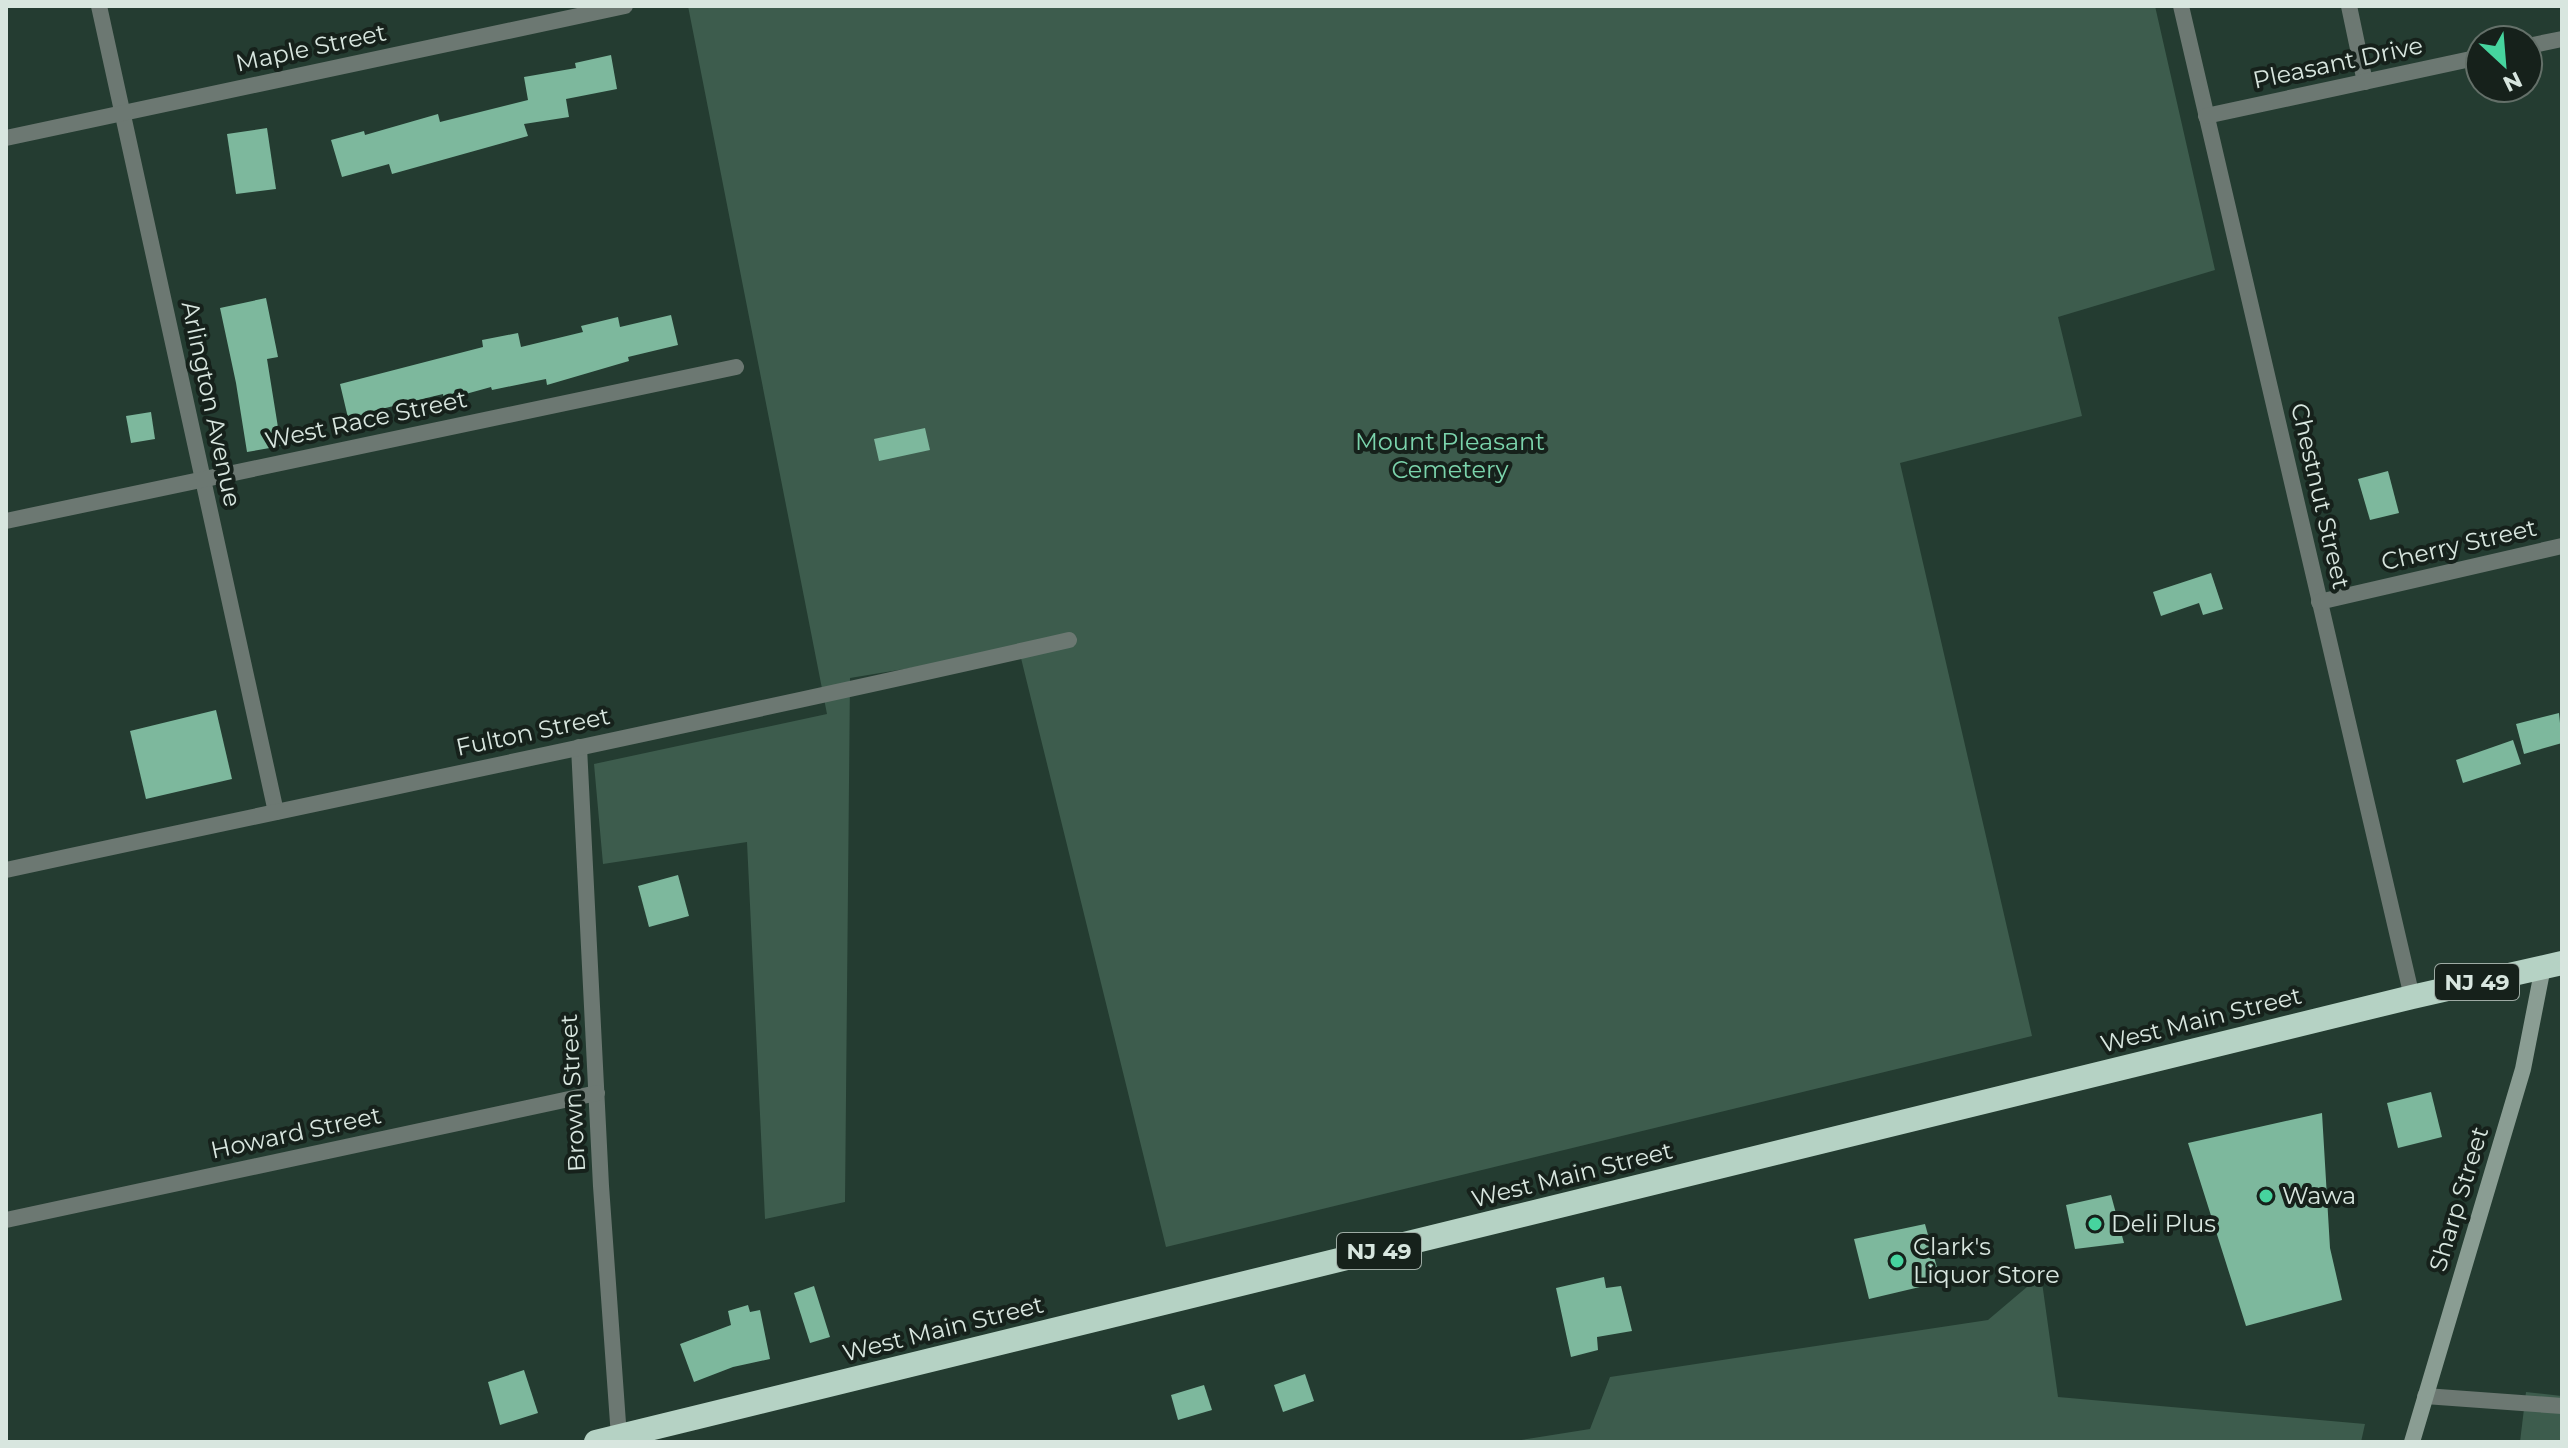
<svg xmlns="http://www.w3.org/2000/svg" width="2568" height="1448" font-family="Montserrat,sans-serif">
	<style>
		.green { fill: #3d5c4d }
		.building { fill: #7db89d }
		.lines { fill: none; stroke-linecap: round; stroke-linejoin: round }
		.street { stroke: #6c7872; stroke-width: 16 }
		.secondary { stroke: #8a9d93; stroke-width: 16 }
		.highway { stroke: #b5d2c4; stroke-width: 24 }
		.poi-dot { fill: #46d49e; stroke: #16211b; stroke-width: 3 }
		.labels { text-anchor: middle; stroke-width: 8; stroke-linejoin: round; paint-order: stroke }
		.shield { fill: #16211b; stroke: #9eaba4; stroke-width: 2 }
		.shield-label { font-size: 22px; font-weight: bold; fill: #d8e6df }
		.street-label { font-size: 24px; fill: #d8e6df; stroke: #16211b }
		.park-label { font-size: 24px; fill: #7bd4ac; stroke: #16211b }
		.poi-label { font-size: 24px; fill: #d8e6df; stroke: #16211b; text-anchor: start }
	</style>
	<rect width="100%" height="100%" fill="#243c31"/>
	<!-- green -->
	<g class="green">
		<path d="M 688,6 L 2155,6 L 2215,270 L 2058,317 L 2082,416 L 1900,463 L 2032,1036 L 1166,1247 L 1019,650 L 850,678 L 845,1202 L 765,1219 L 747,842 L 603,864 L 594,764 L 827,714 Z"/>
		<path d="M 2041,1275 L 2058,1397 L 2365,1424 L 2361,1442 L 1509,1442 L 1590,1429 L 1610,1377 L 1988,1320 Z"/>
		<path d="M 2526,1392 L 2562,1396 L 2562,1442 L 2520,1442 Z"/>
	</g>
	<!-- building -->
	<g class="building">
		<path d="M 611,55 L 617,89 L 566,99 L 569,117 L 524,124 L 528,136 L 392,174 L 389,164 L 342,177 L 331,140 L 364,131 L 365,135 L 438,114 L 440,122 L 528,100 L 524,77 L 576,68 L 575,63 Z"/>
		<path d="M 267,128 L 276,189 L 236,194 L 227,134 Z"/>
		<path d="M 266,298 L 278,357 L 267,359 L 281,446 L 247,452 L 236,383 L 220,308 Z"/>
		<path d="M 671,315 L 678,345 L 628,357 L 629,361 L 547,385 L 546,379 L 492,390 L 491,387 L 444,400 L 443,394 L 373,411 L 374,416 L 349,422 L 340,384 L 483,347 L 482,340 L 518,333 L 521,347 L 583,332 L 581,326 L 618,317 L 620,327 Z"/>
		<path d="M 151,412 L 155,439 L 131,443 L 126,416 Z"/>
		<path d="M 925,428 L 930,450 L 879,461 L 874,439 Z"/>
		<path d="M 2388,471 L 2399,513 L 2370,520 L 2358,479 Z"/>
		<path d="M 2211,573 L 2223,609 L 2203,615 L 2199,603 L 2161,616 L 2153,592 Z"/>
		<path d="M 216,710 L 232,779 L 146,799 L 130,731 Z"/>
		<path d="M 2559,713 L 2562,743 L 2524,754 L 2516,724 Z"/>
		<path d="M 2513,740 L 2521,764 L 2463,783 L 2456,760 Z"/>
		<path d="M 678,875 L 689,916 L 649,927 L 638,886 Z"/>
		<path d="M 2431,1092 L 2442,1137 L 2398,1148 L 2387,1103 Z"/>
		<path d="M 2322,1113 L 2330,1248 L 2342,1300 L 2246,1326 L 2188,1143 Z"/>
		<path d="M 2111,1195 L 2124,1243 L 2075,1249 L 2066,1205 Z"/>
		<path d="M 1925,1224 L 1941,1282 L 1869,1299 L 1854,1239 Z"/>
		<path d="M 1604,1277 L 1606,1288 L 1621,1286 L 1632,1331 L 1597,1337 L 1598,1350 L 1571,1357 L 1556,1288 Z"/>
		<path d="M 814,1286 L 830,1337 L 810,1343 L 794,1293 Z"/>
		<path d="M 748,1305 L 750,1312 L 760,1310 L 770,1359 L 733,1367 L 694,1382 L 680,1344 L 731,1325 L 728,1311 Z"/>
		<path d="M 524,1370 L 538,1413 L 500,1425 L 488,1382 Z"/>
		<path d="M 1305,1374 L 1314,1401 L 1283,1412 L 1274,1385 Z"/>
		<path d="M 1204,1385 L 1212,1410 L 1178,1420 L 1171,1395 Z"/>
	</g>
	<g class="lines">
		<!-- street -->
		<g class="street">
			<path d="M 99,6 L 276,812"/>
			<path d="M 2181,6 L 2412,997"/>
			<path d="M 2349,6 L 2365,82"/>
			<path d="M 2528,46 L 2562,39"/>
			<path d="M 2206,116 L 2480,57"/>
			<path d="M 6,138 L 625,6"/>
			<path d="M 6,521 L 736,367"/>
			<path d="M 2319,602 L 2562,546"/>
			<path d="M 579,747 L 601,1186 L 619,1437"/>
			<path d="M 6,870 C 360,793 716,721 1069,640"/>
			<path d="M 6,1220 L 597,1093"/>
			<path d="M 2425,1396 L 2562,1406"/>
		</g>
		<!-- secondary -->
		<path class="secondary" d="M 2412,1442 L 2523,1069 L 2543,967"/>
		<!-- highway -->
		<path class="highway" d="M 596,1442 L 2412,997 L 2562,963"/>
	</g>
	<!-- markers -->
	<g class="poi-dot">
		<circle cx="2266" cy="1196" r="8"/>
		<circle cx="2095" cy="1224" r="8"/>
		<circle cx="1897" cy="1261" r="8"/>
	</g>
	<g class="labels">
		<!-- shield labels -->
		<g class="shield">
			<rect x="2435" y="964" width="84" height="36" rx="6"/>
			<rect x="1337" y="1233" width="84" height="36" rx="6"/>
		</g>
		<g class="shield-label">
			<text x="2477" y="990">NJ 49</text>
			<text x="1379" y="1259">NJ 49</text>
		</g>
		<!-- street labels -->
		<g class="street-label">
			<text transform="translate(311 48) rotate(-12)" y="8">Maple Street</text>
			<text transform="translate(2338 63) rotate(-12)" y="8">Pleasant Drive</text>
			<text transform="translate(211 404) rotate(78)" y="8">Arlington Avenue</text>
			<text transform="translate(366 420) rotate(-12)" y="8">West Race Street</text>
			<text transform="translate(2320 496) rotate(77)" y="8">Chestnut Street</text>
			<text transform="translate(2459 545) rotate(-13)" y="8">Cherry Street</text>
			<text transform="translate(533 732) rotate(-12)" y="8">Fulton Street</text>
			<text transform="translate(2201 1020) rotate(-14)" y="8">West Main Street</text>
			<text transform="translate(573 1093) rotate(-93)" y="8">Brown Street</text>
			<text transform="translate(296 1133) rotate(-12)" y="8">Howard Street</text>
			<text transform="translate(1572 1175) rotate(-14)" y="8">West Main Street</text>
			<text transform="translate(2459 1199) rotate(-73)" y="8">Sharp Street</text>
			<text transform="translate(943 1329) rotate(-14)" y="8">West Main Street</text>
		</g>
		<!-- park labels -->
		<g class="park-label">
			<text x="1450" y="450">Mount Pleasant<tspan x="1450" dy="28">Cemetery</tspan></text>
		</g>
		<!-- poi labels -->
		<g class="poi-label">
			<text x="2282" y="1204">Wawa</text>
			<text x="2111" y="1232">Deli Plus</text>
			<text x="1913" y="1255">Clark's<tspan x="1913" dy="28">Liquor Store</tspan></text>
		</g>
	</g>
	<!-- border -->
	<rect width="2568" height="1448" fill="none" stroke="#d8e6df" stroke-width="16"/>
	<!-- north arrow -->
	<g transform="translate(2504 64) rotate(154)"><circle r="38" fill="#16211b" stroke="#647069" stroke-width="2"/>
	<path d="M0-6L14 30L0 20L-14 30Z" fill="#46d49e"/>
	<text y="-12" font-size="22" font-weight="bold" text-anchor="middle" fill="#d8e6df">N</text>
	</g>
</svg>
